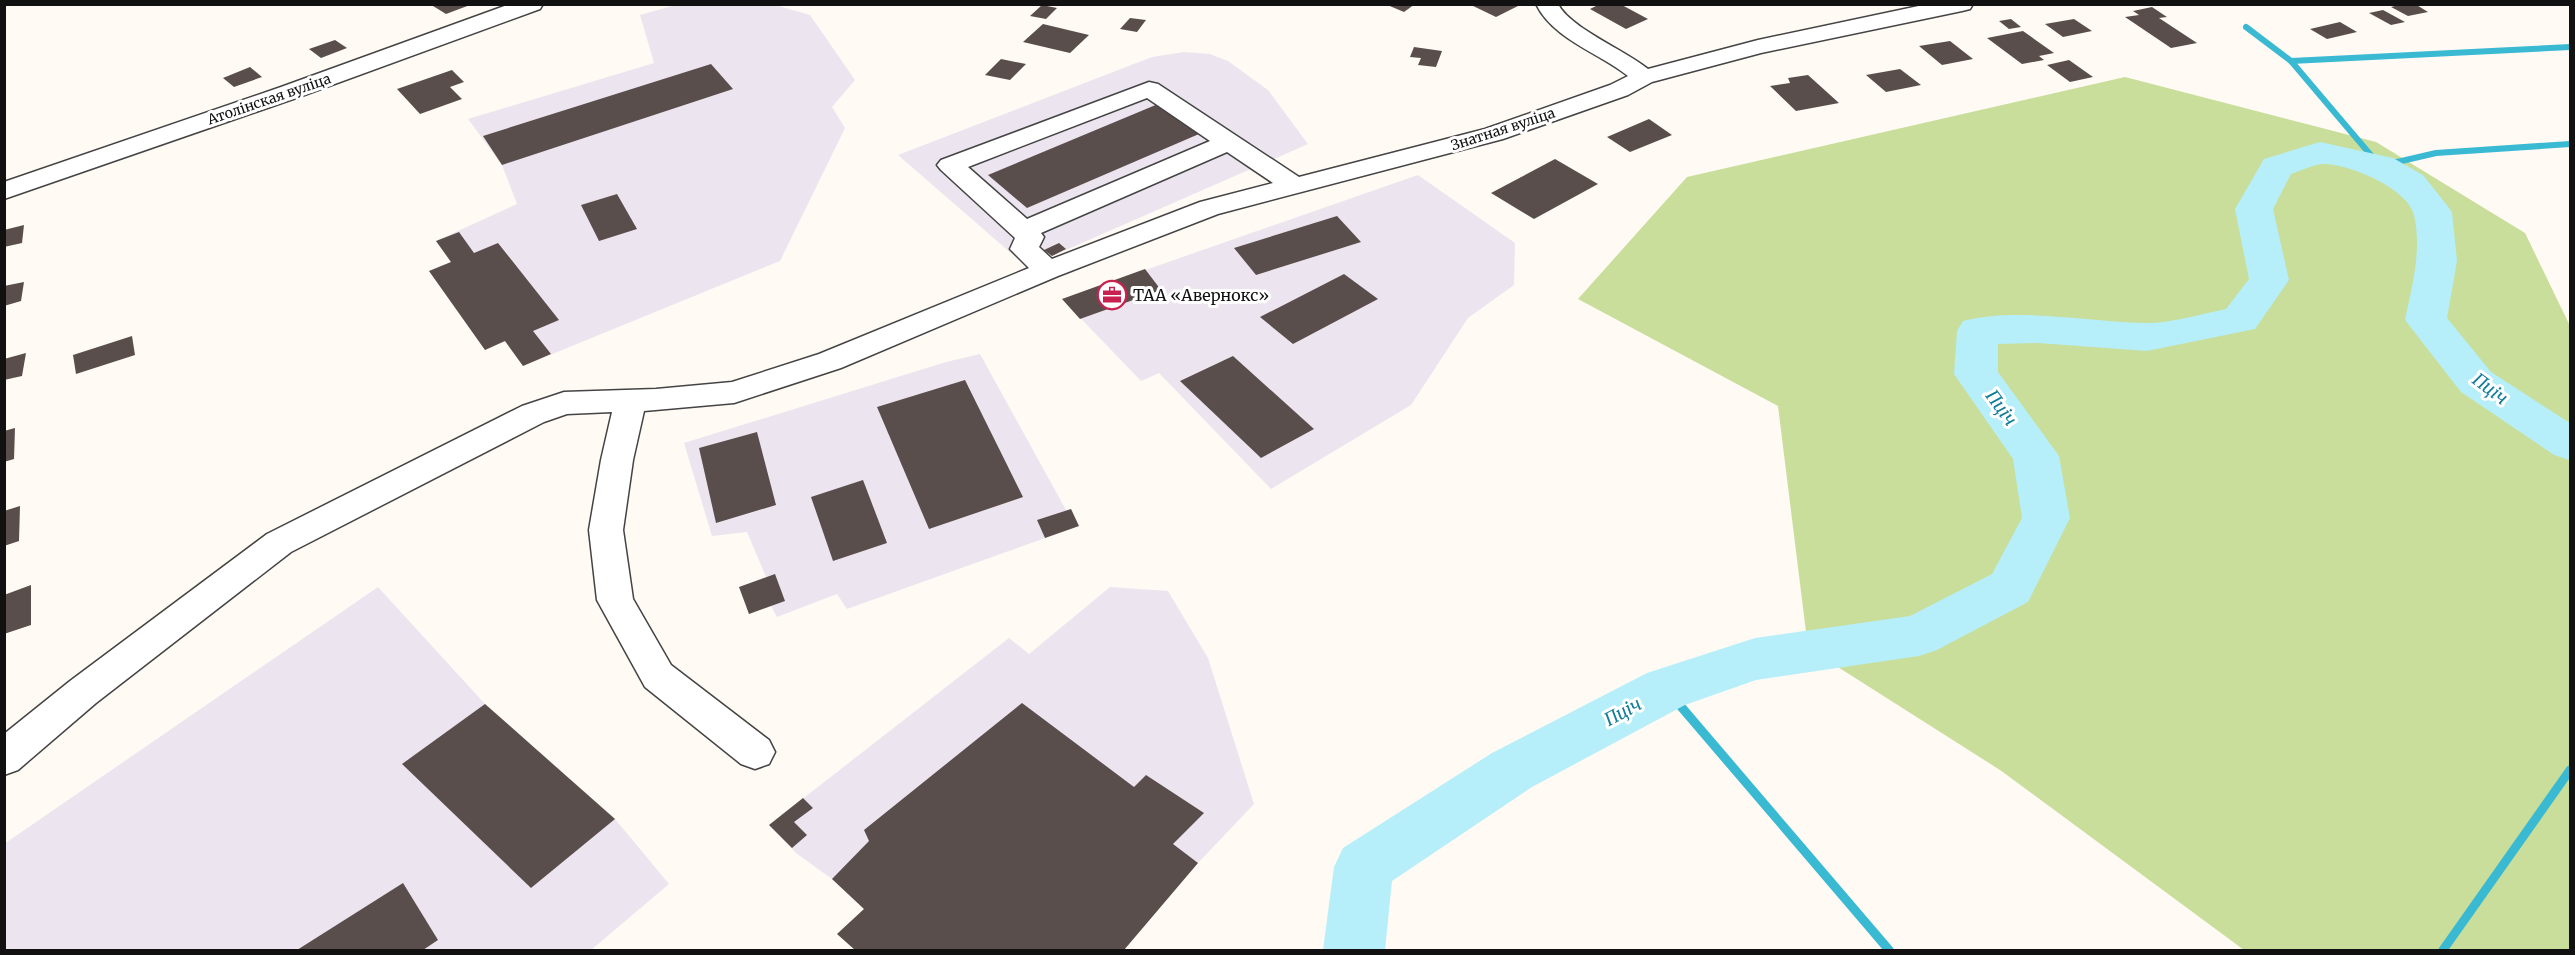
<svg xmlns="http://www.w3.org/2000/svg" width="2575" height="955" font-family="Merriweather,serif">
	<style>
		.industrial { fill: #ece5ef }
		.forest { fill: #c8de9a }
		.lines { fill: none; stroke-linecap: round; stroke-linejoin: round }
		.stream-far1 { stroke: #3ab9d3; stroke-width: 6 }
		.stream { stroke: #3ab9d3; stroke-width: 9 }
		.river { fill: #b6eff9; fill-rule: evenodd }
		.building { fill: #5a4e4c }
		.minor-casing { stroke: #444; stroke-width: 3 }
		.minor { fill: #fff; fill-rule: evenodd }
		.labels { text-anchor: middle; stroke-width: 6; stroke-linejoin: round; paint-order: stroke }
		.far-street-label { font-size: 14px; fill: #111; stroke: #fff }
		.poi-label { font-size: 16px; fill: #111; stroke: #fff; text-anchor: start }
		.water-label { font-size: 18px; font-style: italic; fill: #137e9a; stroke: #fff }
	</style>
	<rect width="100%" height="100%" fill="#fffaf4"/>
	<!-- industrial -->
	<g class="industrial">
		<path d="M 679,4 L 775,5 L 810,15 L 855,80 L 832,107 L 845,128 L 780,261 L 523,366 L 505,341 L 485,350 L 429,271 L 451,262 L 436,241 L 517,204 L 502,165 L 468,119 L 654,63 L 640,15 Z"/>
		<path d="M 1184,52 L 1210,54 L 1228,61 L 1268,90 L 1308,144 L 1027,267 L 898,155 L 1152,57 Z"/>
		<path d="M 1418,175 L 1515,243 L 1514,285 L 1468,318 L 1411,405 L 1271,489 L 1159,373 L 1141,381 L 1062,299 Z"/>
		<path d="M 980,354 L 1066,510 L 1071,509 L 1079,526 L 847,609 L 837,594 L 777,617 L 771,606 L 749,614 L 739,587 L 766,577 L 747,532 L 712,536 L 684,443 L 946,362 Z"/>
		<path d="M 378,587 L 485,704 L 615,819 L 669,884 L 591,950 L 5,950 L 4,844 Z"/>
		<path d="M 1110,587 L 1168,591 L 1208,658 L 1254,804 L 1198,863 L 1124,950 L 855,950 L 837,934 L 864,909 L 832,879 L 796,853 L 769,825 L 1009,638 L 1029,654 Z"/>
	</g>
	<!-- forest -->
	<path class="forest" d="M 2125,77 L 2376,142 L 2525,233 L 2570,326 L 2570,950 L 2244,950 L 2000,770 L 1808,648 L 1778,406 L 1578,299 L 1687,177 Z"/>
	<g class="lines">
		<!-- stream-far1 -->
		<g class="stream-far1">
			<path d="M 2246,27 L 2291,61"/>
			<path d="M 2570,47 L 2291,61 L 2380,166 L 2436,153 L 2570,144"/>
		</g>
		<!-- stream -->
		<g class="stream">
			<path d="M 1666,689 L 1889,950"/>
			<path d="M 2443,950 L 2570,770"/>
		</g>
		<!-- river -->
		<path class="river" d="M 2320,142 L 2393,158 L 2423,175 L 2446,204 L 2452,212 L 2457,261 L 2447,318 L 2491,372 L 2570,423 L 2570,460 L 2554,455 L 2461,392 L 2405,320 C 2412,286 2422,251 2414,215 C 2408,188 2347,163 2322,164 C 2313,165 2300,171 2291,174 L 2273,209 L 2289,280 L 2255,329 L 2147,351 L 2038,343 L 1998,344 L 1998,372 L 2059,456 L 2070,518 L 2028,602 L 1937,650 L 1919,656 L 1756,680 L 1685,705 L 1532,787 L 1392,881 L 1385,950 L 1323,950 L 1334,867 L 1343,848 L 1492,753 L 1647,673 L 1755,638 L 1910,616 L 1992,574 L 2022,518 L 2013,459 L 1954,374 L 1957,331 L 1963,321 C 2017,307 2088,322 2144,323 C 2169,324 2201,314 2226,309 L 2249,279 L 2235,209 L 2264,159 Z"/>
	</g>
	<!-- building -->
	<g class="building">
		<path d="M 437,4 L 470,4 L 470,5 L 446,14 L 433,6 Z"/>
		<path d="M 1385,4 L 1415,4 L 1404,12 Z"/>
		<path d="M 1469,4 L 1522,4 L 1496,17 Z"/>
		<path d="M 1600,4 L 1620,4 L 1648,19 L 1626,29 L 1590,9 Z"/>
		<path d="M 2402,4 L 2415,4 L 2428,12 L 2408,16 L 2391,7 Z"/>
		<path d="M 1042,5 L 1057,8 L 1046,19 L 1030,16 Z"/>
		<path d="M 2152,7 L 2167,17 L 2159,18 L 2197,43 L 2171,48 L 2125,17 L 2139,15 L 2133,11 Z"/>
		<path d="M 2383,10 L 2405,22 L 2391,25 L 2369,13 Z"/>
		<path d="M 1130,18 L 1146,20 L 1137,32 L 1120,29 Z"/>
		<path d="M 2011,19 L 2021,27 L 2009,29 L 1999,21 Z"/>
		<path d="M 2074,19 L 2092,31 L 2063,37 L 2045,24 Z"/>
		<path d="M 2340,22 L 2357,32 L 2327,39 L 2310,29 Z"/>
		<path d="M 1043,24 L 1089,35 L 1070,53 L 1023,42 Z"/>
		<path d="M 2023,31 L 2054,53 L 2039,56 L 2044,60 L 2022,64 L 1987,38 Z"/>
		<path d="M 335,40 L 347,48 L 321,58 L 309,49 Z"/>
		<path d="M 1950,41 L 1973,59 L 1942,65 L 1919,46 Z"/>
		<path d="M 1414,47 L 1442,51 L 1436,67 L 1418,65 L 1421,58 L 1410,57 Z"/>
		<path d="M 1001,59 L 1026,64 L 1010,80 L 985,75 Z"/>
		<path d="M 2069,60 L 2093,77 L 2070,82 L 2047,65 Z"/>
		<path d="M 711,64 L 733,89 L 502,165 L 483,136 Z"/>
		<path d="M 250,67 L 262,77 L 234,87 L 223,78 Z"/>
		<path d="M 1900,69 L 1921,85 L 1886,92 L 1866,75 Z"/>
		<path d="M 452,70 L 464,82 L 450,87 L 462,99 L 420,114 L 397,89 Z"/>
		<path d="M 1808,75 L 1839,103 L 1796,111 L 1770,86 L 1790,83 L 1788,78 Z"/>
		<path d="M 1158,104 L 1199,134 L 1027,208 L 988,175 Z"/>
		<path d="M 1649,119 L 1672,135 L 1630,152 L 1607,137 Z"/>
		<path d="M 1555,159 L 1598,184 L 1534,219 L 1491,193 Z"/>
		<path d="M 617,194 L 637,229 L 599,241 L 581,205 Z"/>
		<path d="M 1337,216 L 1361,242 L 1256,275 L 1234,248 Z"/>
		<path d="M 24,225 L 22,243 L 4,247 L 4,230 Z"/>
		<path d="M 459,232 L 474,253 L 498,243 L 559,320 L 533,331 L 551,354 L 523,366 L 505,341 L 485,350 L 429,271 L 451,262 L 436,241 Z"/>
		<path d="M 1059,243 L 1066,249 L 1052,256 L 1044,250 Z"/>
		<path d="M 1145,269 L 1161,290 L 1080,319 L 1062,299 Z"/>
		<path d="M 1344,274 L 1378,299 L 1293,344 L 1260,317 Z"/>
		<path d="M 24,282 L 21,301 L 4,306 L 4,286 Z"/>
		<path d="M 132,336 L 135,355 L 76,374 L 73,355 Z"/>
		<path d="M 26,353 L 22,376 L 4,380 L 4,359 Z"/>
		<path d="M 1233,356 L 1314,429 L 1261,458 L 1180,381 Z"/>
		<path d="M 965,380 L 1023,497 L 929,529 L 877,407 Z"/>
		<path d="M 15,428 L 14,459 L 4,462 L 4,431 Z"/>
		<path d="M 757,432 L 776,505 L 716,523 L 699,448 Z"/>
		<path d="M 863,480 L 887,543 L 833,561 L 811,497 Z"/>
		<path d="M 20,506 L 19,541 L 4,546 L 4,511 Z"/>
		<path d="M 1071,509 L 1079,526 L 1045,538 L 1037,520 Z"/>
		<path d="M 775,574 L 785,601 L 749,614 L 739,587 Z"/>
		<path d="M 31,585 L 31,625 L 4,634 L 4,595 Z"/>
		<path d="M 1022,703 L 1134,787 L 1146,775 L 1204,813 L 1173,844 L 1198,863 L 1124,950 L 855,950 L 837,934 L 864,909 L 832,879 L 869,841 L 864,830 Z"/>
		<path d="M 485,704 L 615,819 L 531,888 L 402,764 Z"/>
		<path d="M 803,798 L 813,808 L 794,822 L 807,835 L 792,848 L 769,825 Z"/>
		<path d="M 403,883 L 438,940 L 423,950 L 297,950 Z"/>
	</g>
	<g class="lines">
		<!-- minor casing -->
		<g class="minor-casing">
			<g id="minor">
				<path d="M 510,4 L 543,4 L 540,9 L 299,97 L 4,199 L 4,182 L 281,87 Z"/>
				<path d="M 1536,4 L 1558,4 C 1570,28 1625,50 1648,69 L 1758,40 L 1928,4 L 1973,4 L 1970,9 L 1962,11 L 1761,53 L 1652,82 L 1628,95 L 1503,139 L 1218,214 L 1058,276 L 841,368 L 734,403 L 644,411 L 633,460 L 623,530 L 633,599 L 671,665 L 769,740 L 775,752 L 769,764 L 755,769 L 741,764 L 645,687 L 597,600 L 589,530 L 601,460 L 612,412 L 567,414 L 544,422 L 291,552 L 96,703 L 18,770 L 4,775 L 4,734 L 70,681 L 267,534 L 522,406 L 564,392 L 656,389 L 732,382 L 819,354 L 1029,268 L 1010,249 L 1015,238 L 941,170 L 937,165 L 941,160 L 1149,82 L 1158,84 L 1299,177 L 1485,129 L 1610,85 L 1628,76 C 1598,52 1554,40 1536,4 ZM 1147,98 L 1210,141 L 1027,219 L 968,167 ZM 1227,152 L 1273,183 L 1200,202 L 1052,259 L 1039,247 L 1044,237 L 1041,233 Z"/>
			</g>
		</g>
		<!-- minor -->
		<use href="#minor" class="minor"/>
	</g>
	<!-- icons -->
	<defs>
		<g id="office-ring" transform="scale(1.5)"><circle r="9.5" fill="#fff" stroke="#c8214f" stroke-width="1.5"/><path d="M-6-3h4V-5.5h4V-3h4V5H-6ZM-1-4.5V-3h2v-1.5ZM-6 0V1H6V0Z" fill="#c8214f"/></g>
	</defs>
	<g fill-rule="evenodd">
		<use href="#office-ring" x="1112" y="295"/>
	</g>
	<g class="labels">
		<!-- far-street labels -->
		<g class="far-street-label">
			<text transform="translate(269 99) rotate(-19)" y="5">Атолінская вуліца</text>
			<text transform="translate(1503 129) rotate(-18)" y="5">Знатная вуліца</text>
		</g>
		<!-- poi labels -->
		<g class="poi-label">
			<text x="1133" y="301">ТАА «Авернокс»</text>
		</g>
		<!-- water labels -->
		<g class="water-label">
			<text transform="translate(2490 389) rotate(37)" y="6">Пціч</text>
			<text transform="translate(2001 408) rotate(54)" y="6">Пціч</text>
			<text transform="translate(1623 712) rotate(-28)" y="6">Пціч</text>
		</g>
	</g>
	<!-- border -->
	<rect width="2575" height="955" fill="none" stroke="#111111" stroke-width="12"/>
</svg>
